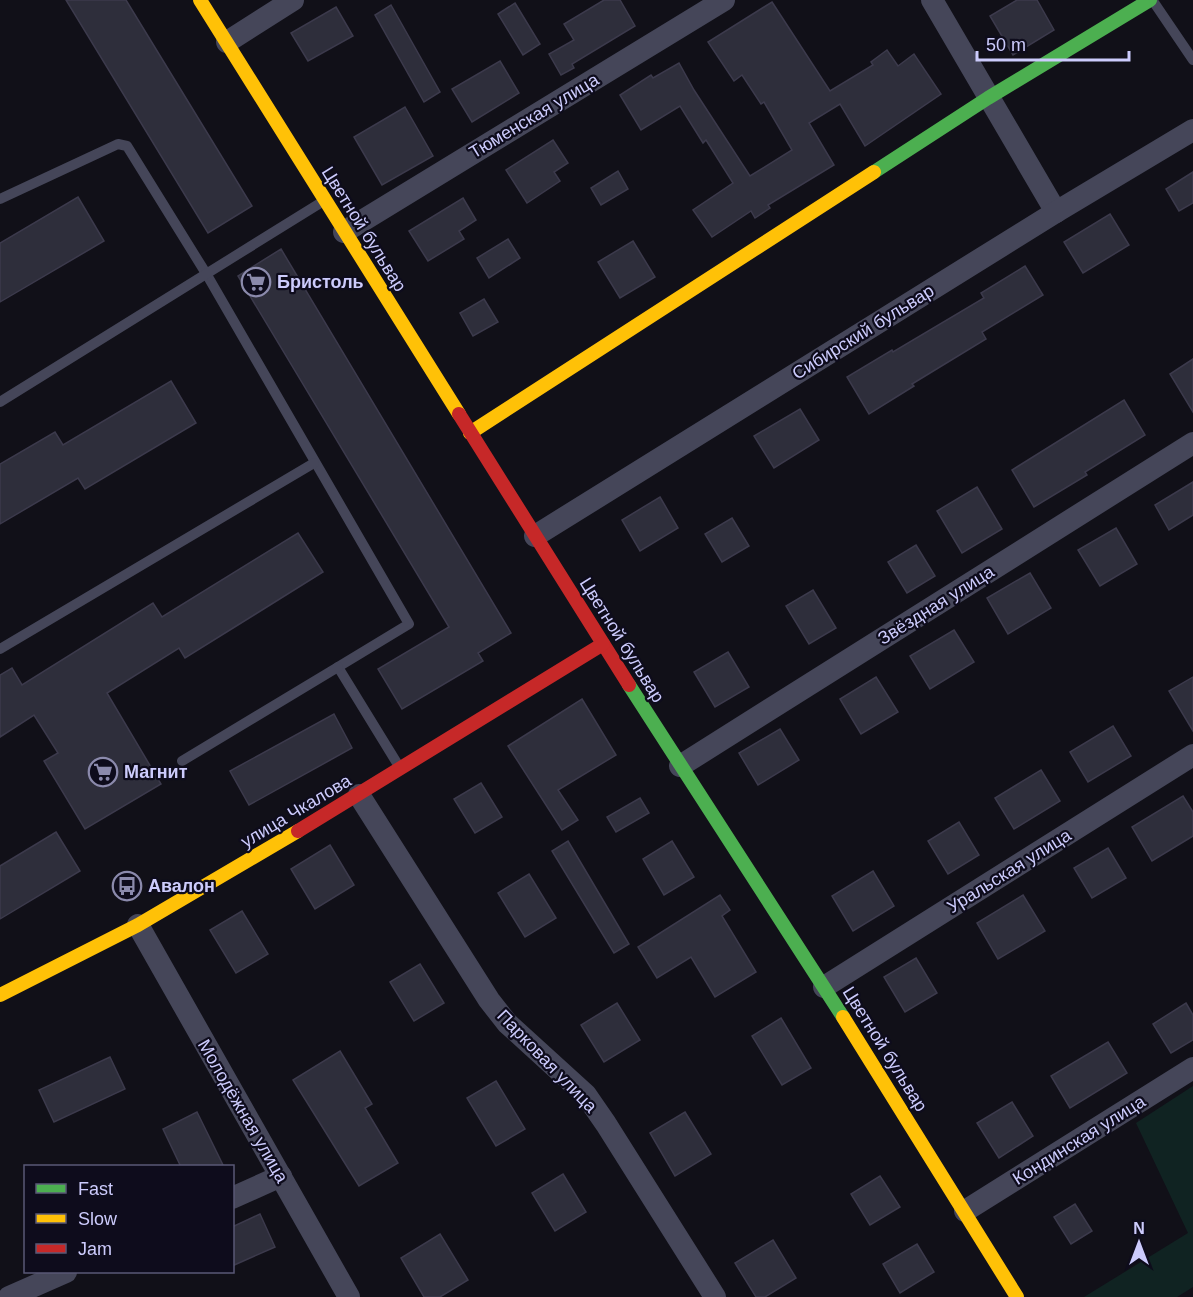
<svg xmlns="http://www.w3.org/2000/svg" width="1193" height="1297" font-family="Helvetica,sans-serif">
	<style>
		.green { fill: #102322 }
		.building { fill: #2e2e3b; stroke: #3c3a4c; stroke-width: 1.5 }
		.lines { fill: none; stroke-linecap: round; stroke-linejoin: round }
		.lane { stroke: #454659; stroke-width: 10 }
		.street { stroke: #454659; stroke-width: 22 }
		.fast { stroke: #4caf50; stroke-width: 14 }
		.slow { stroke: #ffc107; stroke-width: 14 }
		.jam { stroke: #c62828; stroke-width: 14 }
		.labels { text-anchor: middle; stroke-width: 4.5; stroke-linejoin: round; paint-order: stroke }
		.street-label { font-size: 18px; fill: #cccbfc; stroke: #0e0c1c }
		.poi-label { font-size: 18px; font-weight: bold; fill: #cccbfc; stroke: #0e0c1c; text-anchor: start }
	</style>
	<rect width="100%" height="100%" fill="#111018"/>
	<!-- green -->
	<path class="green" d="M 1193,1086 L 1193,1287 L 1177,1297 L 1084,1297 L 1188,1233 L 1136,1123 Z"/>
	<!-- building -->
	<g class="building">
		<path d="M 66,0 L 126,0 L 252,206 L 208,233 Z"/>
		<path d="M 604,0 L 620,0 L 635,26 L 572,64 L 574,68 L 561,75 L 549,54 L 574,40 L 564,24 Z"/>
		<path d="M 1017,0 L 1037,0 L 1054,30 L 1013,55 L 990,16 Z"/>
		<path d="M 772,2 L 830,91 L 873,65 L 871,62 L 887,50 L 898,66 L 914,54 L 941,94 L 865,146 L 840,104 L 809,123 L 834,165 L 768,205 L 770,208 L 755,218 L 751,211 L 712,237 L 693,210 L 733,183 L 706,140 L 703,143 L 680,106 L 641,130 L 620,95 L 651,75 L 653,78 L 679,63 L 694,90 L 750,176 L 792,150 L 764,102 L 761,104 L 742,75 L 734,81 L 708,42 Z"/>
		<path d="M 515,3 L 540,44 L 523,55 L 498,14 Z"/>
		<path d="M 391,5 L 440,92 L 424,102 L 375,15 Z"/>
		<path d="M 336,7 L 353,36 L 308,61 L 291,33 Z"/>
		<path d="M 500,61 L 519,93 L 472,122 L 452,89 Z"/>
		<path d="M 405,107 L 433,156 L 382,185 L 354,137 Z"/>
		<path d="M 553,140 L 568,163 L 554,172 L 560,181 L 527,203 L 506,170 Z"/>
		<path d="M 618,171 L 628,189 L 601,205 L 591,188 Z"/>
		<path d="M 1193,172 L 1193,203 L 1179,211 L 1166,189 Z"/>
		<path d="M 78,197 L 104,241 L 0,302 L 0,243 Z"/>
		<path d="M 463,198 L 476,220 L 459,231 L 464,239 L 428,261 L 409,231 Z"/>
		<path d="M 1110,214 L 1129,245 L 1083,273 L 1064,242 Z"/>
		<path d="M 508,239 L 520,258 L 489,278 L 477,258 Z"/>
		<path d="M 633,241 L 655,277 L 620,298 L 598,262 Z"/>
		<path d="M 281,249 L 511,633 L 478,653 L 483,661 L 402,709 L 378,669 L 449,627 L 238,276 Z"/>
		<path d="M 1025,266 L 1043,295 L 982,332 L 986,339 L 912,384 L 914,386 L 869,414 L 847,377 L 892,350 L 893,352 L 984,298 L 981,293 Z"/>
		<path d="M 484,299 L 498,322 L 473,336 L 460,313 Z"/>
		<path d="M 1193,359 L 1193,412 L 1170,374 Z"/>
		<path d="M 171,381 L 196,423 L 85,489 L 78,478 L 0,524 L 0,464 L 55,432 L 63,445 Z"/>
		<path d="M 1124,400 L 1145,435 L 1085,472 L 1087,475 L 1034,507 L 1012,470 Z"/>
		<path d="M 800,409 L 819,440 L 774,468 L 754,436 Z"/>
		<path d="M 1193,482 L 1193,515 L 1169,530 L 1155,505 Z"/>
		<path d="M 977,487 L 1002,529 L 962,553 L 937,511 Z"/>
		<path d="M 660,497 L 678,528 L 640,551 L 622,520 Z"/>
		<path d="M 732,518 L 749,546 L 722,562 L 705,534 Z"/>
		<path d="M 1116,528 L 1137,564 L 1100,586 L 1078,550 Z"/>
		<path d="M 298,533 L 323,572 L 185,658 L 179,648 L 107,693 L 161,784 L 85,829 L 44,761 L 58,753 L 34,715 L 0,737 L 0,675 L 12,668 L 22,685 L 153,603 L 162,617 Z"/>
		<path d="M 916,545 L 935,576 L 907,593 L 888,562 Z"/>
		<path d="M 1030,573 L 1051,608 L 1008,634 L 987,598 Z"/>
		<path d="M 813,590 L 836,628 L 809,644 L 786,606 Z"/>
		<path d="M 954,630 L 974,662 L 930,689 L 910,656 Z"/>
		<path d="M 728,652 L 749,687 L 715,707 L 694,672 Z"/>
		<path d="M 876,677 L 898,712 L 861,734 L 840,699 Z"/>
		<path d="M 1193,677 L 1193,731 L 1169,691 Z"/>
		<path d="M 582,699 L 616,755 L 558,790 L 578,820 L 562,830 L 508,746 Z"/>
		<path d="M 334,714 L 352,748 L 249,805 L 230,771 Z"/>
		<path d="M 1113,726 L 1131,756 L 1088,782 L 1070,752 Z"/>
		<path d="M 780,729 L 799,760 L 758,785 L 739,753 Z"/>
		<path d="M 1041,770 L 1060,801 L 1014,829 L 995,798 Z"/>
		<path d="M 481,783 L 502,817 L 475,833 L 454,799 Z"/>
		<path d="M 1183,796 L 1193,812 L 1193,836 L 1152,861 L 1132,827 Z"/>
		<path d="M 640,798 L 649,813 L 616,832 L 607,817 Z"/>
		<path d="M 959,822 L 979,855 L 948,874 L 928,841 Z"/>
		<path d="M 56,832 L 80,871 L 0,919 L 0,866 Z"/>
		<path d="M 568,841 L 629,944 L 614,953 L 552,851 Z"/>
		<path d="M 672,841 L 694,877 L 664,895 L 643,859 Z"/>
		<path d="M 330,845 L 354,885 L 315,909 L 291,869 Z"/>
		<path d="M 1108,848 L 1126,878 L 1092,898 L 1074,868 Z"/>
		<path d="M 873,871 L 894,906 L 853,931 L 832,896 Z"/>
		<path d="M 529,874 L 556,918 L 525,937 L 498,893 Z"/>
		<path d="M 720,895 L 730,910 L 722,916 L 756,972 L 715,997 L 691,957 L 657,978 L 638,947 Z"/>
		<path d="M 1023,895 L 1045,931 L 998,959 L 977,923 Z"/>
		<path d="M 242,911 L 268,954 L 236,973 L 210,930 Z"/>
		<path d="M 916,958 L 937,993 L 905,1012 L 884,977 Z"/>
		<path d="M 420,964 L 444,1003 L 414,1021 L 390,982 Z"/>
		<path d="M 617,1003 L 640,1040 L 604,1062 L 581,1025 Z"/>
		<path d="M 1186,1003 L 1193,1015 L 1193,1040 L 1171,1053 L 1153,1024 Z"/>
		<path d="M 781,1018 L 811,1068 L 782,1085 L 752,1036 Z"/>
		<path d="M 1108,1042 L 1127,1073 L 1070,1108 L 1051,1076 Z"/>
		<path d="M 340,1051 L 372,1104 L 365,1108 L 398,1163 L 359,1186 L 293,1080 Z"/>
		<path d="M 110,1057 L 125,1089 L 54,1122 L 39,1090 Z"/>
		<path d="M 496,1081 L 525,1129 L 496,1146 L 467,1098 Z"/>
		<path d="M 1012,1102 L 1033,1136 L 999,1158 L 977,1123 Z"/>
		<path d="M 197,1112 L 224,1167 L 181,1167 L 163,1129 Z"/>
		<path d="M 685,1112 L 711,1154 L 675,1176 L 650,1133 Z"/>
		<path d="M 563,1174 L 586,1212 L 555,1231 L 532,1193 Z"/>
		<path d="M 880,1176 L 900,1207 L 870,1225 L 851,1194 Z"/>
		<path d="M 1075,1204 L 1092,1231 L 1071,1244 L 1054,1217 Z"/>
		<path d="M 260,1214 L 275,1247 L 232,1266 L 232,1227 Z"/>
		<path d="M 440,1234 L 468,1280 L 440,1297 L 424,1297 L 401,1258 Z"/>
		<path d="M 773,1240 L 796,1278 L 765,1297 L 756,1297 L 735,1263 Z"/>
		<path d="M 917,1244 L 934,1272 L 900,1293 L 883,1264 Z"/>
	</g>
	<g class="lines">
		<!-- lane -->
		<g class="lane">
			<path d="M 1153,1 L 1193,60"/>
			<path d="M 0,199 L 118,144 L 127,146 L 207,275 L 409,624 L 338,667 L 400,768"/>
			<path d="M 0,402 L 322,202"/>
			<path d="M 0,649 L 314,463"/>
			<path d="M 182,761 L 338,667"/>
		</g>
		<!-- street -->
		<g class="street">
			<path d="M 932,0 L 1056,212"/>
			<path d="M 227,42 L 293,0"/>
			<path d="M 344,232 L 724,0"/>
			<path d="M 535,536 L 1056,212 L 1193,130"/>
			<path d="M 680,766 L 1193,443"/>
			<path d="M 359,795 L 489,1000 L 507,1023 L 586,1095 L 606,1124 L 715,1297"/>
			<path d="M 138,925 L 349,1297"/>
			<path d="M 824,987 L 1193,755"/>
			<path d="M 232,1198 L 281,1176"/>
			<path d="M 965,1211 L 1193,1068"/>
			<path d="M 9,1297 L 66,1272"/>
		</g>
		<!-- fast -->
		<g class="fast">
			<path d="M 874,172 L 988,98 L 1150,0"/>
			<path d="M 629,685 L 843,1017"/>
		</g>
		<!-- slow -->
		<g class="slow">
			<path d="M 200,0 L 459,414"/>
			<path d="M 470,433 L 874,172"/>
			<path d="M 0,995 L 138,925 L 298,831"/>
			<path d="M 843,1017 L 1017,1297"/>
		</g>
		<!-- jam -->
		<g class="jam">
			<path d="M 459,414 L 629,685"/>
			<path d="M 298,831 L 603,644"/>
		</g>
	</g>
	<!-- icons -->
	<defs>
		<g id="supermarket-ring" transform="scale(1.5)"><circle r="9.5" fill="#0e0c1c" stroke="#8b8aac" stroke-width="1.5"/><path d="M-6-5.5h2.5l.6 2H6L4.5 2H-2.5L-4.4-4H-6ZM-1.5 3.2a1.3 1.3 0 1 0 .1 0ZM3 3.2a1.3 1.3 0 1 0 .1 0Z" fill="#8b8aac"/></g>
		<g id="bus-ring" transform="scale(1.5)"><circle r="9.5" fill="#0e0c1c" stroke="#8b8aac" stroke-width="1.5"/><path d="M-5-6H5V4H4V6H2V4H-2V6H-4V4H-5ZM-3.5-4V0h7V-4ZM-3.5 1.2v1.5H-2V1.2ZM2 1.2v1.5H3.5V1.2Z" fill="#8b8aac"/></g>
	</defs>
	<g fill-rule="evenodd">
		<use href="#supermarket-ring" x="256" y="282"/>
		<use href="#supermarket-ring" x="103" y="772"/>
		<use href="#bus-ring" x="127" y="886"/>
	</g>
	<g class="labels">
		<!-- street labels -->
		<g class="street-label">
			<text transform="translate(534 116) rotate(-31)" y="6">Тюменская улица</text>
			<text transform="translate(364 229) rotate(58)" y="6">Цветной бульвар</text>
			<text transform="translate(863 332) rotate(-32)" y="6">Сибирский бульвар</text>
			<text transform="translate(936 605) rotate(-32)" y="6">Звёздная улица</text>
			<text transform="translate(622 640) rotate(58)" y="6">Цветной бульвар</text>
			<text transform="translate(296 811) rotate(-31)" y="6">улица Чкалова</text>
			<text transform="translate(1009 871) rotate(-32)" y="6">Уральская улица</text>
			<text transform="translate(885 1049) rotate(58)" y="6">Цветной бульвар</text>
			<text transform="translate(547 1061) rotate(46)" y="6">Парковая улица</text>
			<text transform="translate(243 1111) rotate(60)" y="6">Молодёжная улица</text>
			<text transform="translate(1079 1140) rotate(-32)" y="6">Кондинская улица</text>
		</g>
		<!-- poi labels -->
		<g class="poi-label">
			<text x="277" y="288">Бристоль</text>
			<text x="124" y="778">Магнит</text>
			<text x="148" y="892">Авалон</text>
		</g>
	</g>
	<!-- legend -->
	<rect x="24" y="1165" width="210" height="108" fill="#0e0c1c" stroke="#5a5876" stroke-width="1.5"/>
	<rect x="36" y="1184" width="30" height="9" fill="#4caf50" stroke="#5a5876" stroke-width="1.5"/>
	<text x="78" y="1195" font-size="18" fill="#cccbfc">Fast</text>
	<rect x="36" y="1214" width="30" height="9" fill="#ffc107" stroke="#5a5876" stroke-width="1.5"/>
	<text x="78" y="1225" font-size="18" fill="#cccbfc">Slow</text>
	<rect x="36" y="1244" width="30" height="9" fill="#c62828" stroke="#5a5876" stroke-width="1.5"/>
	<text x="78" y="1255" font-size="18" fill="#cccbfc">Jam</text>
	<!-- north arrow -->
	<g transform="translate(1139 1243)" stroke="#0e0c1c" stroke-width="4.5" paint-order="stroke">
	<path d="M0-4.5L10 22L0 15L-10 22Z" fill="#cccbfc"/>
	<text y="-9" font-size="16" font-weight="bold" text-anchor="middle" fill="#cccbfc">N</text>
	</g>
	<!-- scale -->
	<path d="M977 51v9h152v-9" fill="none" stroke="#cccbfc" stroke-width="3"/>
	<text x="986" y="51" font-size="18" fill="#cccbfc" stroke="#0e0c1c" stroke-width="4.5" paint-order="stroke">50 m</text>
</svg>
